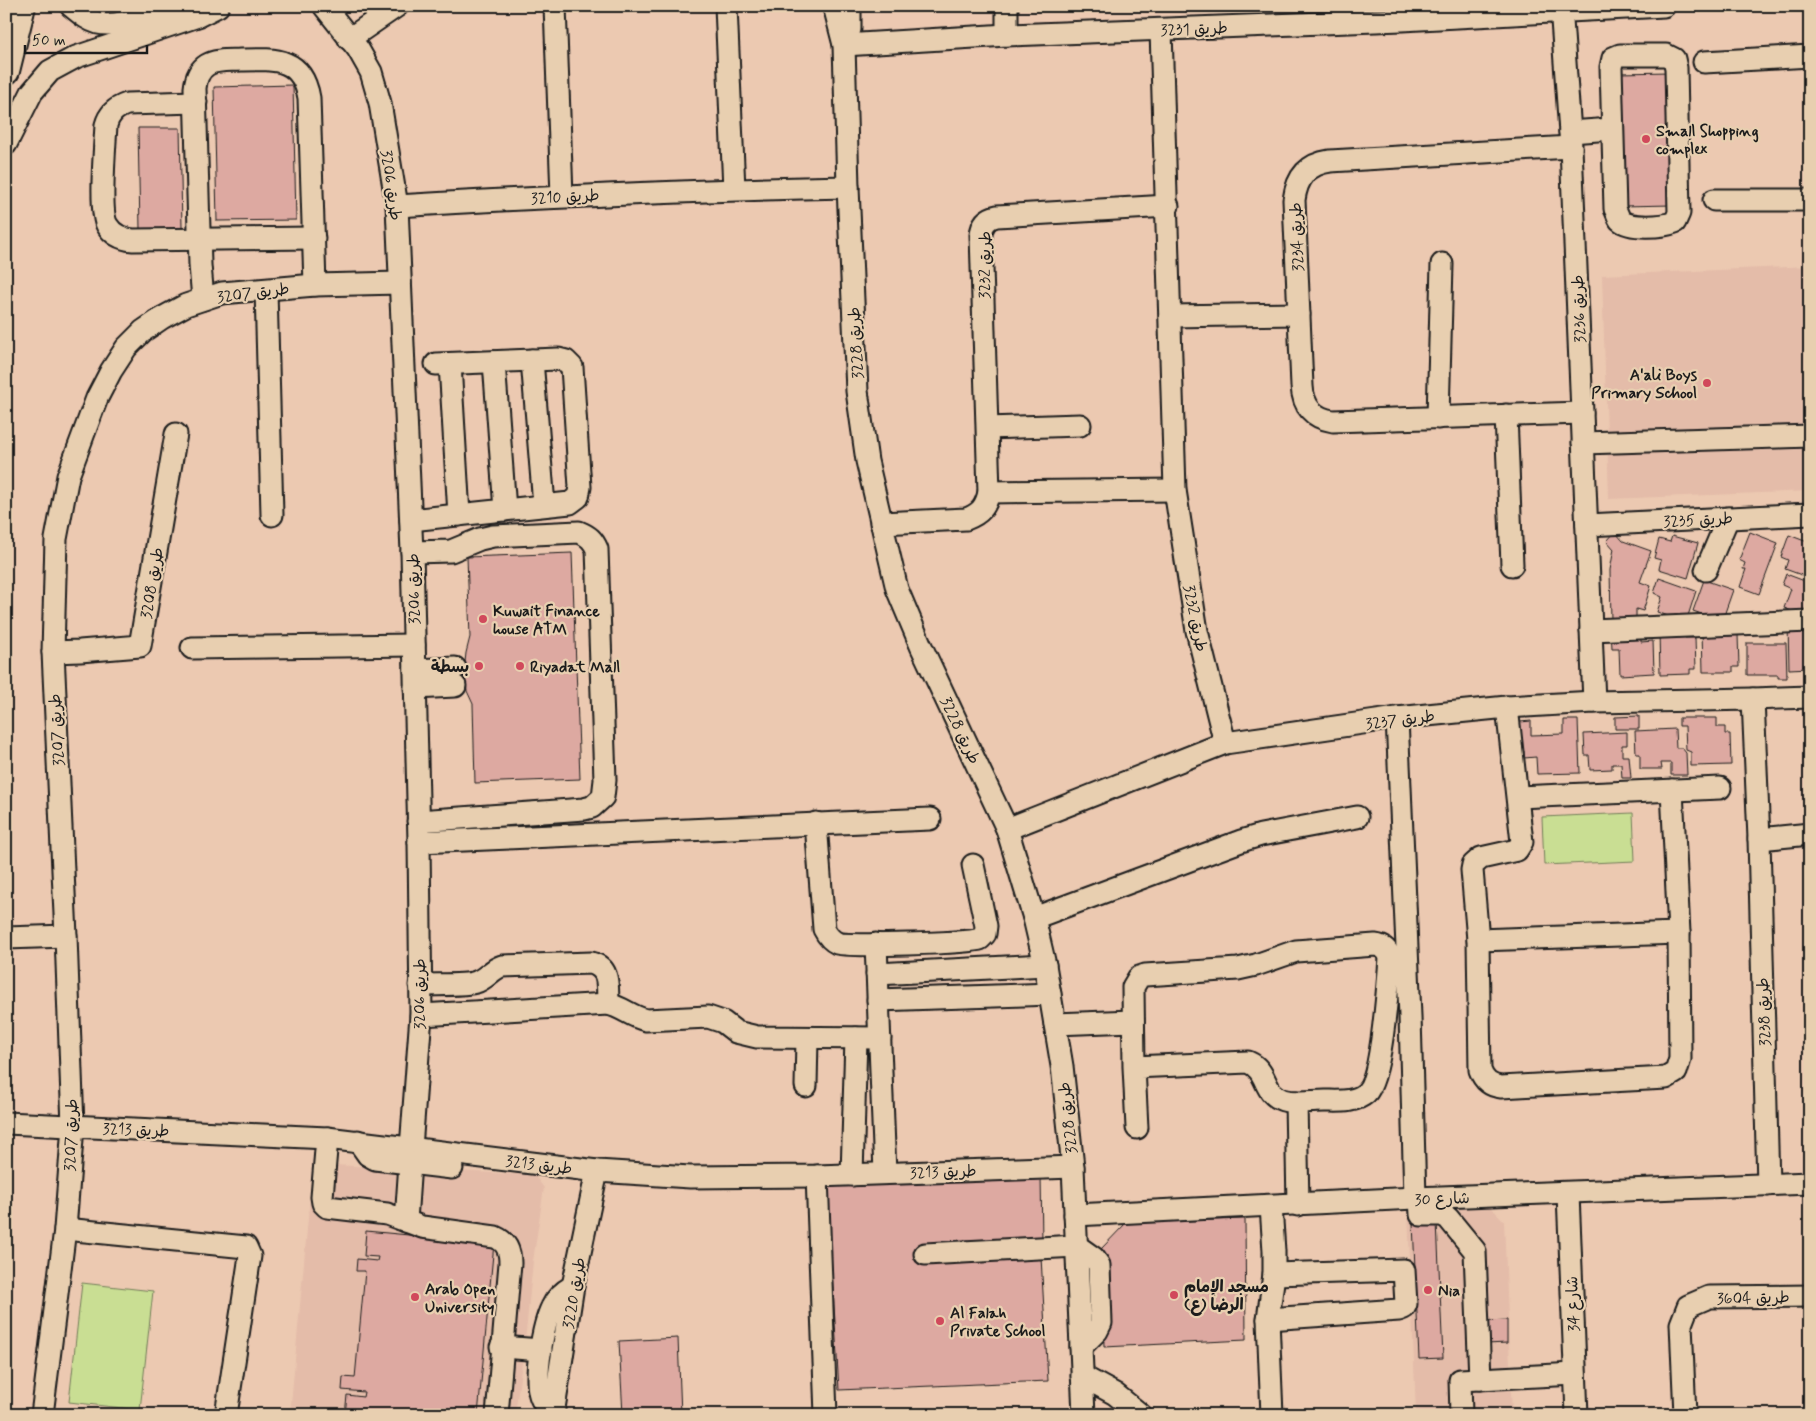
<svg xmlns="http://www.w3.org/2000/svg" width="1816" height="1421" font-family="Mynerve,'Playpen Sans Arabic',sans-serif">
	<style>
		.built { fill: #e4bca9 }
		.green { fill: #c9de93; stroke: #727d58 }
		.building { fill: #dda9a1; stroke: #1c1c1c }
		.lines { fill: none; stroke-linecap: round; stroke-linejoin: round }
		.minor-casing { stroke: #1c1c1c; stroke-width: 25 }
		.major-casing { stroke: #1c1c1c; stroke-width: 30 }
		.minor { stroke: #e8cfb0; stroke-width: 21 }
		.major { stroke: #e8cfb0; stroke-width: 26 }
		.poi-dot { fill: #d1495b; stroke: #e8cfb0; stroke-width: 2 }
		.labels { text-anchor: middle; stroke-width: 4.5; stroke-linejoin: round; paint-order: stroke }
		.street-label { font-size: 16px; fill: #1c1c1c; stroke: #e8cfb0 }
		.poi-label { font-size: 16px; font-weight: bold; fill: #1c1c1c; stroke: #e8cfb0; text-anchor: start }
	</style>
	<rect width="100%" height="100%" fill="#ecc9b1"/>
	<filter id="ink" filterUnits="userSpaceOnUse"><feTurbulence type="fractalNoise" baseFrequency=".02" numOctaves="2"/><feDisplacementMap in="SourceGraphic" scale="10" xChannelSelector="R" yChannelSelector="G"/><feConvolveMatrix kernelMatrix="1 2 1 2 8 2 1 2 1" color-interpolation-filters="sRGB"/></filter>
	<g filter="url(#ink)">
		<!-- built -->
		<g class="built">
			<path d="M 1810,266 L 1810,491 L 1609,499 L 1602,275 Z"/>
			<path d="M 313,1164 L 534,1175 L 544,1188 L 533,1261 L 526,1333 L 515,1415 L 290,1415 Z"/>
			<path d="M 1491,1207 L 1504,1221 L 1512,1415 L 1416,1415 L 1408,1210 Z"/>
		</g>
		<!-- green -->
		<g class="green">
			<path d="M 1633,813 L 1635,861 L 1544,865 L 1542,817 Z"/>
			<path d="M 82,1283 L 153,1291 L 140,1410 L 69,1402 Z"/>
		</g>
		<!-- building -->
		<g class="building">
			<path d="M 1670,72 L 1672,205 L 1623,206 L 1619,73 Z"/>
			<path d="M 293,85 L 296,220 L 217,221 L 214,87 Z"/>
			<path d="M 138,128 L 180,128 L 182,228 L 140,229 Z"/>
			<path d="M 1615,532 L 1623,541 L 1651,551 L 1640,582 L 1651,586 L 1643,611 L 1636,609 L 1636,620 L 1611,621 L 1610,570 L 1614,549 L 1607,541 Z"/>
			<path d="M 1750,532 L 1778,543 L 1759,594 L 1740,587 L 1746,569 L 1743,569 L 1745,563 L 1739,560 Z"/>
			<path d="M 1789,535 L 1810,543 L 1810,568 L 1807,577 L 1785,569 L 1788,560 L 1781,557 Z"/>
			<path d="M 1672,536 L 1698,543 L 1688,578 L 1659,569 L 1661,560 L 1654,558 L 1659,539 L 1670,542 Z"/>
			<path d="M 572,553 L 580,779 L 475,783 L 473,704 L 467,691 L 464,671 L 466,653 L 470,637 L 467,557 Z"/>
			<path d="M 1786,574 L 1810,583 L 1810,617 L 1784,608 L 1791,589 L 1782,585 Z"/>
			<path d="M 1659,578 L 1696,591 L 1686,622 L 1657,612 L 1662,597 L 1654,593 Z"/>
			<path d="M 1704,580 L 1733,590 L 1722,621 L 1693,611 Z"/>
			<path d="M 1788,625 L 1810,625 L 1810,668 L 1789,669 Z"/>
			<path d="M 1728,628 L 1728,636 L 1738,635 L 1739,667 L 1733,667 L 1733,672 L 1703,672 L 1702,629 Z"/>
			<path d="M 1611,630 L 1641,635 L 1641,642 L 1653,641 L 1654,673 L 1620,675 L 1619,648 L 1612,648 Z"/>
			<path d="M 1659,631 L 1685,631 L 1685,638 L 1695,638 L 1696,669 L 1690,669 L 1690,674 L 1660,675 Z"/>
			<path d="M 1747,643 L 1786,643 L 1787,678 L 1778,678 L 1778,675 L 1747,675 Z"/>
			<path d="M 1639,716 L 1639,729 L 1615,729 L 1615,717 Z"/>
			<path d="M 1679,718 L 1717,718 L 1717,727 L 1725,727 L 1725,734 L 1730,734 L 1731,765 L 1691,766 L 1691,752 L 1686,750 L 1685,726 L 1679,726 Z"/>
			<path d="M 1564,720 L 1578,720 L 1580,773 L 1537,774 L 1536,757 L 1524,758 L 1524,751 L 1520,751 L 1520,722 L 1531,721 L 1531,735 L 1564,734 Z"/>
			<path d="M 1675,729 L 1676,748 L 1682,748 L 1686,753 L 1687,775 L 1671,775 L 1671,763 L 1661,763 L 1662,769 L 1640,769 L 1640,754 L 1636,754 L 1635,731 Z"/>
			<path d="M 1627,732 L 1627,745 L 1622,745 L 1622,756 L 1629,756 L 1631,778 L 1622,778 L 1621,764 L 1612,764 L 1612,769 L 1590,770 L 1589,755 L 1585,755 L 1584,734 Z"/>
			<path d="M 1041,1176 L 1042,1242 L 1041,1257 L 1048,1381 L 839,1390 L 827,1187 Z"/>
			<path d="M 1245,1219 L 1246,1340 L 1104,1347 L 1101,1249 L 1126,1223 Z"/>
			<path d="M 1437,1222 L 1443,1358 L 1419,1359 L 1413,1223 Z"/>
			<path d="M 366,1231 L 494,1243 L 478,1415 L 345,1415 L 347,1395 L 363,1397 L 364,1392 L 342,1390 L 343,1377 L 355,1378 L 365,1271 L 356,1271 L 357,1259 L 377,1261 L 378,1257 L 364,1256 Z"/>
			<path d="M 1507,1320 L 1507,1343 L 1486,1344 L 1486,1321 Z"/>
			<path d="M 678,1338 L 681,1415 L 623,1415 L 619,1341 Z"/>
			<path d="M 1258,1411 L 1258,1415 L 1179,1415 L 1179,1412 Z"/>
		</g>
		<g class="lines">
			<!-- minor casing -->
			<g class="minor-casing">
				<g id="minor">
					<path d="M 71,6 C 80,13 87,20 98,23 C 118,28 159,14 179,6"/>
					<path d="M 324,6 L 358,49 L 371,72 L 380,103 L 397,206 L 412,552 L 419,842 L 421,1015 L 411,1148"/>
					<path d="M 555,6 L 562,196"/>
					<path d="M 726,6 L 734,189"/>
					<path d="M 834,6 L 844,45 L 848,187 L 857,391 L 867,461 L 897,589 L 921,646 L 1007,829 L 1034,918 L 1045,965 L 1062,1066 L 1073,1167 L 1084,1415"/>
					<path d="M 1007,6 L 1007,35"/>
					<path d="M 1561,6 L 1571,147 L 1594,702"/>
					<path d="M 1161,30 L 1175,490 L 1197,631 L 1225,743"/>
					<path d="M 349,39 L 397,6"/>
					<path d="M 846,41 L 850,29 L 850,6"/>
					<path d="M 844,45 L 1007,35 L 1402,20 L 1664,6"/>
					<path d="M 1620,55 L 1666,55 L 1674,59 L 1676,68 L 1679,213 L 1675,222 C 1663,227 1630,229 1620,220 C 1618,217 1617,212 1615,209 L 1611,67 L 1613,58 Z"/>
					<path d="M 1704,62 L 1810,56"/>
					<path d="M 196,102 L 127,104 C 115,108 109,114 106,125 C 105,145 99,211 107,225 C 113,235 122,239 133,240 L 314,238"/>
					<path d="M 1570,132 L 1612,129"/>
					<path d="M 6,144 L 32,92 L 50,71 L 76,57 L 198,16 L 218,6"/>
					<path d="M 1571,147 L 1330,161 C 1308,164 1297,177 1294,200 L 1302,386 C 1303,406 1313,418 1333,421 L 1582,413"/>
					<path d="M 1714,200 L 1810,200"/>
					<path d="M 397,206 C 547,197 697,190 848,187"/>
					<path d="M 266,290 L 272,515"/>
					<path d="M 203,299 L 200,265 L 195,88 C 196,78 199,70 207,65 C 217,59 231,61 241,60 C 275,59 302,57 309,98 L 315,285"/>
					<path d="M 1171,316 L 1299,314"/>
					<path d="M 532,360 L 544,505"/>
					<path d="M 494,362 L 505,510"/>
					<path d="M 450,364 L 459,515"/>
					<path d="M 1506,415 L 1512,565"/>
					<path d="M 1438,418 L 1442,264"/>
					<path d="M 988,428 L 1080,425"/>
					<path d="M 1583,443 L 1810,436"/>
					<path d="M 989,492 L 1175,490"/>
					<path d="M 411,520 L 570,503 L 578,497 L 580,487 L 572,367 L 566,361 L 558,359 L 436,364"/>
					<path d="M 881,523 L 966,519 C 980,514 986,507 989,492 L 981,235 C 982,224 987,218 997,216 L 1168,206"/>
					<path d="M 1587,525 L 1810,514"/>
					<path d="M 412,552 L 451,551 L 480,539 L 493,536 L 579,532 C 589,536 593,540 597,549 L 605,780 L 603,797 L 592,807 L 584,809 L 418,821"/>
					<path d="M 1706,570 L 1728,518"/>
					<path d="M 1591,630 L 1810,621"/>
					<path d="M 192,648 L 414,645"/>
					<path d="M 53,652 L 80,651 L 140,646 L 176,434"/>
					<path d="M 415,670 L 455,668"/>
					<path d="M 415,688 L 455,686"/>
					<path d="M 1753,699 L 1759,839 L 1768,1185"/>
					<path d="M 1507,707 L 1522,842 L 1517,850 L 1481,858 L 1473,865 L 1472,870 L 1478,940 L 1480,1070 C 1484,1081 1490,1086 1501,1087 L 1666,1078 L 1676,1072 L 1680,1059 L 1679,933 L 1672,790"/>
					<path d="M 1397,718 L 1410,1016 L 1415,1198"/>
					<path d="M 1518,797 L 1720,788"/>
					<path d="M 816,823 L 824,929 C 827,935 830,940 837,943 C 845,947 970,943 980,939 L 985,934 L 986,926 L 973,865"/>
					<path d="M 1007,829 L 1225,743 L 1397,718 L 1507,707 L 1594,702 L 1753,699 L 1810,697"/>
					<path d="M 1759,839 L 1810,834"/>
					<path d="M 419,842 L 930,819"/>
					<path d="M 1034,918 L 1241,841 L 1261,835 L 1357,817"/>
					<path d="M 6,938 L 66,936"/>
					<path d="M 1478,940 L 1679,933"/>
					<path d="M 876,944 L 885,1173"/>
					<path d="M 877,974 L 1045,965"/>
					<path d="M 420,985 C 434,984 465,986 476,982 C 486,979 492,969 502,966 L 591,963 C 611,968 607,987 608,1004"/>
					<path d="M 878,1000 L 1050,994"/>
					<path d="M 421,1015 L 608,1004 C 622,1007 632,1017 646,1020 L 708,1017 L 723,1022 L 736,1032 L 757,1037 L 880,1038"/>
					<path d="M 1055,1024 L 1133,1021"/>
					<path d="M 1134,1067 L 1248,1062 C 1269,1071 1262,1093 1283,1100 C 1295,1104 1312,1101 1325,1101 C 1338,1101 1355,1103 1366,1093 C 1382,1078 1388,983 1390,958 C 1388,950 1383,946 1375,945 L 1296,951 L 1256,965 L 1238,969 L 1145,975 L 1139,977 L 1133,987 L 1134,1067 L 1137,1128"/>
					<path d="M 806,1086 L 807,1039"/>
					<path d="M 1296,1102 L 1298,1205"/>
					<path d="M 6,1123 L 327,1138 L 597,1171 L 690,1177 L 817,1176 L 1073,1167"/>
					<path d="M 327,1138 L 322,1197 L 323,1203 L 327,1207 L 387,1214 L 422,1227 L 495,1237 C 507,1242 510,1251 510,1263 L 497,1415"/>
					<path d="M 358,1141 L 368,1155 L 375,1159 L 452,1168"/>
					<path d="M 852,1175 L 856,1038"/>
					<path d="M 817,1176 L 826,1415"/>
					<path d="M 1568,1194 L 1577,1415"/>
					<path d="M 1420,1198 L 1421,1215 L 1442,1215 L 1448,1218 L 1475,1251 L 1480,1379"/>
					<path d="M 1271,1206 L 1274,1251 L 1274,1274 L 1268,1319 L 1272,1415"/>
					<path d="M 1075,1215 L 1415,1198 L 1810,1183"/>
					<path d="M 406,1221 L 410,1163"/>
					<path d="M 65,1229 L 246,1247 L 250,1256 L 226,1415"/>
					<path d="M 925,1254 L 1077,1246 L 1094,1258 L 1099,1265 L 1101,1323 L 1097,1331 L 1081,1347"/>
					<path d="M 1268,1319 L 1399,1310 L 1404,1308 L 1406,1304 L 1404,1270 L 1274,1274"/>
					<path d="M 501,1347 L 541,1350"/>
					<path d="M 1082,1376 L 1115,1394 L 1141,1415"/>
					<path d="M 42,1415 L 65,1229 L 73,1126 L 66,936 L 53,652 L 56,539 L 68,476 L 97,398 L 111,371 L 126,348 L 143,331 L 162,318 L 186,305 L 222,293 L 315,285 L 400,283"/>
					<path d="M 551,1415 C 547,1408 542,1402 540,1395 C 534,1376 543,1325 552,1307 C 556,1298 564,1291 573,1286"/>
					<path d="M 553,1415 L 573,1286 L 597,1171"/>
					<path d="M 1461,1415 L 1460,1380 L 1575,1374"/>
					<path d="M 1685,1415 L 1681,1324 L 1688,1306 L 1709,1297 L 1810,1296"/>
				</g>
			</g>
			<!-- major casing -->
			<g class="major-casing">
				<path id="major" d="M 6,71 L 22,6"/>
			</g>
			<!-- minor -->
			<use href="#minor" class="minor"/>
			<!-- major -->
			<use href="#major" class="major"/>
		</g>
	</g>
	<!-- markers -->
	<g class="poi-dot">
		<circle cx="1646" cy="139" r="5"/>
		<circle cx="1707" cy="383" r="5"/>
		<circle cx="483" cy="619" r="5"/>
		<circle cx="479" cy="666" r="5"/>
		<circle cx="520" cy="666" r="5"/>
		<circle cx="1428" cy="1290" r="5"/>
		<circle cx="1174" cy="1295" r="5"/>
		<circle cx="415" cy="1297" r="5"/>
		<circle cx="940" cy="1321" r="5"/>
	</g>
	<g class="labels">
		<!-- street labels -->
		<g class="street-label">
			<text transform="translate(1194 28) rotate(-2)" y="6">طريق 3231</text>
			<text transform="translate(392 185) rotate(82)" y="6">طريق 3206</text>
			<text transform="translate(565 196) rotate(-3)" y="6">طريق 3210</text>
			<text transform="translate(1296 237) rotate(-92)" y="6">طريق 3234</text>
			<text transform="translate(984 265) rotate(-89)" y="6">طريق 3232</text>
			<text transform="translate(253 292) rotate(-7)" y="6">طريق 3207</text>
			<text transform="translate(1578 309) rotate(-92)" y="6">طريق 3236</text>
			<text transform="translate(855 343) rotate(-93)" y="6">طريق 3228</text>
			<text transform="translate(1698 519) rotate(-3)" y="6">طريق 3235</text>
			<text transform="translate(151 583) rotate(-80)" y="6">طريق 3208</text>
			<text transform="translate(413 589) rotate(-91)" y="6">طريق 3206</text>
			<text transform="translate(1196 618) rotate(79)" y="6">طريق 3232</text>
			<text transform="translate(1400 719) rotate(-7)" y="6">طريق 3237</text>
			<text transform="translate(56 730) rotate(-93)" y="6">طريق 3207</text>
			<text transform="translate(961 730) rotate(65)" y="6">طريق 3228</text>
			<text transform="translate(419 994) rotate(-90)" y="6">طريق 3206</text>
			<text transform="translate(1763 1012) rotate(-92)" y="6">طريق 3238</text>
			<text transform="translate(1067 1118) rotate(-96)" y="6">طريق 3228</text>
			<text transform="translate(136 1129) rotate(2)" y="6">طريق 3213</text>
			<text transform="translate(70 1135) rotate(-88)" y="6">طريق 3207</text>
			<text transform="translate(539 1164) rotate(7)" y="6">طريق 3213</text>
			<text transform="translate(943 1171) rotate(-2)" y="6">طريق 3213</text>
			<text transform="translate(1442 1198) rotate(-2)" y="6">شارع 30</text>
			<text transform="translate(573 1293) rotate(-80)" y="6">طريق 3220</text>
			<text transform="translate(1753 1297) rotate(-1)" y="6">طريق 3604</text>
			<text transform="translate(1572 1304) rotate(-92)" y="6">شارع 34</text>
		</g>
		<!-- poi labels -->
		<g class="poi-label">
			<text x="1656" y="136">Small Shopping<tspan x="1656" dy="18">complex</tspan></text>
			<text x="1697" y="380" text-anchor="end">A'ali Boys<tspan x="1697" dy="18">Primary School</tspan></text>
			<text x="493" y="616">Kuwait Finance<tspan x="493" dy="18">house ATM</tspan></text>
			<text x="469" y="672" text-anchor="end">بسطة</text>
			<text x="530" y="672">Riyadat Mall</text>
			<text x="1184" y="1292">مسجد الإمام<tspan x="1184" dy="18">الرضا (ع)</tspan></text>
			<text x="425" y="1294">Arab Open<tspan x="425" dy="18">University</tspan></text>
			<text x="1438" y="1296">Nia</text>
			<text x="950" y="1318">Al Falah<tspan x="950" dy="18">Private School</tspan></text>
		</g>
	</g>
	<!-- margin -->
	<rect width="1816" height="1421" fill="none" stroke="#e8cfb0" stroke-width="25"/>
	<rect x="12" y="12" width="1791" height="1396" fill="none" stroke="#1c1c1c" stroke-width="2" filter="url(#ink)"/>
	<!-- scale -->
	<path d="M25 45v8h122v-8" fill="none" stroke="#1c1c1c" stroke-width="2.5"/>
	<text x="32" y="45" font-size="15" fill="#1c1c1c" stroke="#e8cfb0" stroke-width="4" paint-order="stroke">50 m</text>
</svg>
